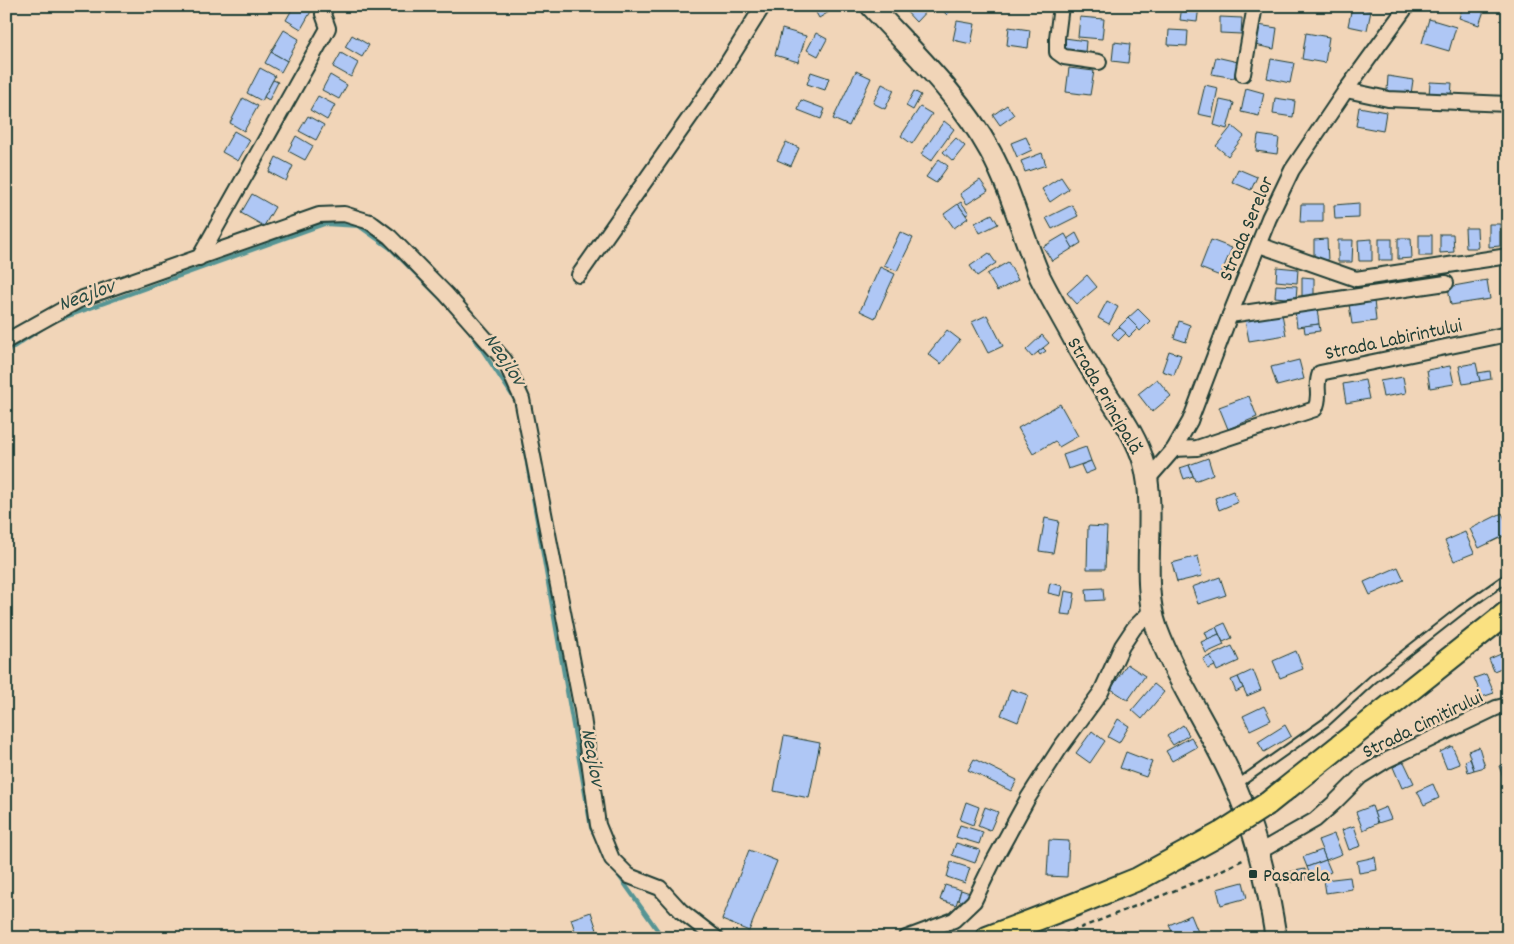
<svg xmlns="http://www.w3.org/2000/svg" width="1514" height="944" font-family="Dekko,sans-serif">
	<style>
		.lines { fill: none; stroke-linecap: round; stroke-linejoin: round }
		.stream { stroke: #579594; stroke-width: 4 }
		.building { fill: #afc7f5; stroke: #1f3d34 }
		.service-casing { stroke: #1f3d34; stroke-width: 11 }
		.minor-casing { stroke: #1f3d34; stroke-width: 18 }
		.secondary-casing { stroke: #1f3d34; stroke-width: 24 }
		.primary-casing { stroke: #1f3d34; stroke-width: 26 }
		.path { stroke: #1f3d34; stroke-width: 2.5; stroke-dasharray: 5 4; stroke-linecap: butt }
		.service { stroke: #f1d5b8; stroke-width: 7 }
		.minor { stroke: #f1d5b8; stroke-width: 14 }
		.secondary { stroke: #f1d5b8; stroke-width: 20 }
		.primary { stroke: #fae181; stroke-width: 22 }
		.primary-bridge-casing { stroke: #1f3d34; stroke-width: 26; stroke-linecap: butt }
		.primary-bridge { stroke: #fae181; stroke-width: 22 }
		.poi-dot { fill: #1f3d34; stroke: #f1d5b8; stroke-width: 2 }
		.labels { text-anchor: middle; stroke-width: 5; stroke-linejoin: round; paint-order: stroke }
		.street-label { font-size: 20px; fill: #1f3d34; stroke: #f1d5b8 }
		.poi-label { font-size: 20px; fill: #1f3d34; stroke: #f1d5b8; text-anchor: start }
		.water-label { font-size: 21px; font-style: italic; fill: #284c44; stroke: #f1d5b8 }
	</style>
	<rect width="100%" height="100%" fill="#f1d5b8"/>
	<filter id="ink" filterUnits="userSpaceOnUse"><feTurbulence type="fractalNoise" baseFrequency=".02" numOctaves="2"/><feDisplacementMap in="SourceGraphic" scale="10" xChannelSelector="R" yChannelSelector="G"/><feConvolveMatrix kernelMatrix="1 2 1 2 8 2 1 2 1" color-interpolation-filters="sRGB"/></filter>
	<g filter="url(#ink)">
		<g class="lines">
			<!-- stream -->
			<g class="stream">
				<path d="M 54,321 L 324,224 L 359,226 L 390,248 L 447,305"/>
				<path d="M 467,327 L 515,400"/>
				<path d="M 6,352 L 44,327"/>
				<path d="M 523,441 L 591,828 L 596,837"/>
				<path d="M 614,869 L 663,938"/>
			</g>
		</g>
		<!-- building -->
		<g class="building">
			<path d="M 294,6 L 314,6 L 301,29 L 286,20 Z"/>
			<path d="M 818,6 L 839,6 L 819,18 L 814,9 Z"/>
			<path d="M 903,6 L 931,6 L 916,22 L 902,7 Z"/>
			<path d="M 938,6 L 955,6 L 947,15 Z"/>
			<path d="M 1182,6 L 1199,6 L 1197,22 L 1180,20 Z"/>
			<path d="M 1463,6 L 1485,8 L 1479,25 L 1459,18 Z"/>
			<path d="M 1352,7 L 1371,11 L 1367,30 L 1348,26 Z"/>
			<path d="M 1080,17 L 1104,19 L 1102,39 L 1078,37 Z"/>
			<path d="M 1220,17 L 1242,18 L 1241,34 L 1220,33 Z"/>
			<path d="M 1429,19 L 1456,27 L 1449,51 L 1422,43 Z"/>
			<path d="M 957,21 L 975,24 L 971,44 L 953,40 Z"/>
			<path d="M 1258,25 L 1277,28 L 1274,49 L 1255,45 Z"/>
			<path d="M 1009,27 L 1030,30 L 1028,48 L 1007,45 Z"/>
			<path d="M 782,29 L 806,36 L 798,62 L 775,55 Z"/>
			<path d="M 284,30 L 299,39 L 287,61 L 271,52 Z"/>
			<path d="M 1169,30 L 1188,31 L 1187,46 L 1168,45 Z"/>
			<path d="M 816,33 L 827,39 L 818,56 L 807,50 Z"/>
			<path d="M 1306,33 L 1329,37 L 1325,63 L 1302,59 Z"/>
			<path d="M 352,35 L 369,45 L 362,57 L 345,47 Z"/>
			<path d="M 1065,38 L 1086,41 L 1085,53 L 1064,51 Z"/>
			<path d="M 1114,42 L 1130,44 L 1128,63 L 1112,61 Z"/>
			<path d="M 271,52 L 287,61 L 281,72 L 265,63 Z"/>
			<path d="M 341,53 L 358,63 L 351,77 L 333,67 Z"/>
			<path d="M 1216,57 L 1238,62 L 1234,78 L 1212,74 Z"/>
			<path d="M 1271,59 L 1294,63 L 1290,83 L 1267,78 Z"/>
			<path d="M 260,68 L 275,76 L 262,101 L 247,93 Z"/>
			<path d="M 1069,68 L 1094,71 L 1090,95 L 1066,92 Z"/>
			<path d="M 856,71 L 871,78 L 849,126 L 833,119 Z"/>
			<path d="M 811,72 L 829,78 L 825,90 L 807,84 Z"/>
			<path d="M 330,75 L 347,85 L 339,99 L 322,90 Z"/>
			<path d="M 1388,76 L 1413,80 L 1411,94 L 1387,91 Z"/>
			<path d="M 273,80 L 278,82 L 269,100 L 264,97 Z"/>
			<path d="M 1430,82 L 1452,83 L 1451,97 L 1429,96 Z"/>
			<path d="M 882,84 L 894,90 L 885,109 L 873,103 Z"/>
			<path d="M 1205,85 L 1218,88 L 1212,117 L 1198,114 Z"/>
			<path d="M 1246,88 L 1264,93 L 1259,116 L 1241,112 Z"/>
			<path d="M 914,91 L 921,95 L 913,110 L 906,106 Z"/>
			<path d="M 318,96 L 335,105 L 327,120 L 310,110 Z"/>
			<path d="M 243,98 L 258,106 L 244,131 L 230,123 Z"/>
			<path d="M 1275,98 L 1295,101 L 1293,117 L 1273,114 Z"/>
			<path d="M 801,100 L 825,109 L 821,119 L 798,110 Z"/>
			<path d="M 1220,100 L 1234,103 L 1227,129 L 1214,125 Z"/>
			<path d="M 1007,105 L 1014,115 L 1000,125 L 993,115 Z"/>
			<path d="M 920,107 L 932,114 L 912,144 L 901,136 Z"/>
			<path d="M 1359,107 L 1386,112 L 1383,131 L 1356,126 Z"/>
			<path d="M 308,116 L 324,125 L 316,140 L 299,131 Z"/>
			<path d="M 944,121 L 954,129 L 931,161 L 921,154 Z"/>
			<path d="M 1232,126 L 1244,136 L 1228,156 L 1216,146 Z"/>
			<path d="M 234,131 L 250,140 L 238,161 L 222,152 Z"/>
			<path d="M 1258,135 L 1279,138 L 1277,154 L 1256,151 Z"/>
			<path d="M 296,136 L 313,146 L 305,160 L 288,151 Z"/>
			<path d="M 1026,137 L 1032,150 L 1017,157 L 1011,143 Z"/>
			<path d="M 956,138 L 965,146 L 953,161 L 943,152 Z"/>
			<path d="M 786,142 L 799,148 L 791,166 L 777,160 Z"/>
			<path d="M 1042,153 L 1046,165 L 1025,172 L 1021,161 Z"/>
			<path d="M 276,157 L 293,166 L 286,181 L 269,172 Z"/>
			<path d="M 939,159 L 948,166 L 936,183 L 926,177 Z"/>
			<path d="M 1238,169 L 1257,177 L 1251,190 L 1232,182 Z"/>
			<path d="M 1061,177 L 1069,189 L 1050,202 L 1042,189 Z"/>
			<path d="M 980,180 L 988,191 L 967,204 L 960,194 Z"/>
			<path d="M 252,194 L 275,207 L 264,226 L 241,213 Z"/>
			<path d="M 961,202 L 969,213 L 966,215 L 958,204 Z"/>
			<path d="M 1359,203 L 1359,218 L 1335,219 L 1334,205 Z"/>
			<path d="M 958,204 L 968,218 L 954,228 L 944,214 Z"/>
			<path d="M 1301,204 L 1323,204 L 1323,222 L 1300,222 Z"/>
			<path d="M 1072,205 L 1078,216 L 1052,229 L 1046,218 Z"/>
			<path d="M 992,214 L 998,224 L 980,233 L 975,223 Z"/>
			<path d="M 1489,224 L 1500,224 L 1500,246 L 1489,247 Z"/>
			<path d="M 1465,228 L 1477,228 L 1478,248 L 1466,248 Z"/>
			<path d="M 900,232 L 913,238 L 897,271 L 884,265 Z"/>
			<path d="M 1076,233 L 1081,243 L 1073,248 L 1067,239 Z"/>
			<path d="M 1065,234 L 1073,248 L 1052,261 L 1043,247 Z"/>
			<path d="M 1440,234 L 1453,234 L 1454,252 L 1440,253 Z"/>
			<rect x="1419" y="235" width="13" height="21"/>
			<path d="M 1398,238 L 1411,238 L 1412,258 L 1398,259 Z"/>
			<path d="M 1327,239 L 1328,261 L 1314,261 L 1314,240 Z"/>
			<path d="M 1372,239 L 1372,261 L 1359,261 L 1358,240 Z"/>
			<rect x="1379" y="239" width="13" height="21"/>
			<path d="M 1211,240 L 1232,248 L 1220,276 L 1200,268 Z"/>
			<path d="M 1338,240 L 1353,240 L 1352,262 L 1338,262 Z"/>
			<path d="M 989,253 L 996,263 L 977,276 L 970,266 Z"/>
			<path d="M 1008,262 L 1018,280 L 997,291 L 987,274 Z"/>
			<path d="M 880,267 L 895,274 L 875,318 L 860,311 Z"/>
			<path d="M 1277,267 L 1298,269 L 1297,283 L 1276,281 Z"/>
			<path d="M 1087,275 L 1097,287 L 1077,304 L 1067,293 Z"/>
			<path d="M 1302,277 L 1314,278 L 1314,298 L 1302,297 Z"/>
			<path d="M 1487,280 L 1490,299 L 1451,305 L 1448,287 Z"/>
			<path d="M 1276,285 L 1297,286 L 1296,299 L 1275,297 Z"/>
			<path d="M 1374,300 L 1376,321 L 1352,324 L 1349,304 Z"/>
			<path d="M 1107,301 L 1118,307 L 1109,324 L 1098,318 Z"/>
			<path d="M 1317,308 L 1319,324 L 1297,327 L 1295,311 Z"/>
			<path d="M 1138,309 L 1150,321 L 1140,331 L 1128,318 Z"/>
			<path d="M 1282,314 L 1286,335 L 1249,341 L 1245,320 Z"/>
			<path d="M 987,315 L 1003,346 L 988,353 L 972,322 Z"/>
			<path d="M 1128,318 L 1138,328 L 1129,337 L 1119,327 Z"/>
			<path d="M 1179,321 L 1190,325 L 1186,342 L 1174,338 Z"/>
			<path d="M 1319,324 L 1320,331 L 1305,333 L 1304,326 Z"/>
			<path d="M 1119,327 L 1126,333 L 1118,341 L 1112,334 Z"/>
			<path d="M 947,330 L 960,340 L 941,364 L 928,354 Z"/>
			<path d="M 1042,335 L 1049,343 L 1032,357 L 1026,350 Z"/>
			<path d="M 1043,348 L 1046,351 L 1040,355 L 1038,352 Z"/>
			<path d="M 1169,351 L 1181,355 L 1174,375 L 1162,371 Z"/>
			<path d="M 1299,360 L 1304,379 L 1277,386 L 1271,367 Z"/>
			<path d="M 1476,363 L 1480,381 L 1463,384 L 1459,366 Z"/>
			<path d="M 1450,366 L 1454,384 L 1430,388 L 1427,370 Z"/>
			<path d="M 1490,371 L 1491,379 L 1480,381 L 1478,373 Z"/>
			<path d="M 1403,377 L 1406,393 L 1383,397 L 1380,381 Z"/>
			<path d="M 1157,379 L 1171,396 L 1152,412 L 1138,394 Z"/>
			<path d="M 1365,380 L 1369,399 L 1346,403 L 1343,384 Z"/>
			<path d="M 1249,396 L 1257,417 L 1228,429 L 1219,407 Z"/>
			<path d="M 1060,404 L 1078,436 L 1059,447 L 1055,441 L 1033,454 L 1018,428 Z"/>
			<path d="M 1086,447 L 1091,461 L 1068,469 L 1063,455 Z"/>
			<path d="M 1208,458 L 1213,474 L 1195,481 L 1189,465 Z"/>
			<path d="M 1091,461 L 1095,470 L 1085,474 L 1081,465 Z"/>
			<path d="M 1189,465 L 1193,476 L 1184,479 L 1180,468 Z"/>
			<path d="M 1233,491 L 1238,502 L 1219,510 L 1215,498 Z"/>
			<path d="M 1502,513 L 1508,525 L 1508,534 L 1479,548 L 1470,529 Z"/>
			<path d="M 1045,518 L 1059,521 L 1053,553 L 1039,551 Z"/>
			<path d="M 1088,526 L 1107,527 L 1105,569 L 1087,569 Z"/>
			<path d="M 1465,532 L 1474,553 L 1454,561 L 1445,541 Z"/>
			<path d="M 1198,556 L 1202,576 L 1177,582 L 1172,563 Z"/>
			<path d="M 1398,567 L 1404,580 L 1370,595 L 1364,582 Z"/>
			<path d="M 1220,577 L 1226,595 L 1198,604 L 1192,587 Z"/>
			<path d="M 1050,583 L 1063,586 L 1061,596 L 1048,593 Z"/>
			<path d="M 1103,588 L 1104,600 L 1087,601 L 1086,589 Z"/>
			<path d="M 1065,591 L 1075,593 L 1071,615 L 1061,614 Z"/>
			<path d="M 1225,623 L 1232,638 L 1223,642 L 1216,627 Z"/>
			<path d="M 1216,627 L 1219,634 L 1208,639 L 1205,632 Z"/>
			<path d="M 1219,634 L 1224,645 L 1206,653 L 1201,642 Z"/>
			<path d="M 1232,646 L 1239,661 L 1217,671 L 1210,656 Z"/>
			<path d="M 1296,651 L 1303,669 L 1280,678 L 1273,661 Z"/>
			<path d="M 1508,651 L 1508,665 L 1494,671 L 1489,659 Z"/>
			<path d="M 1210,656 L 1215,666 L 1208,669 L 1203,659 Z"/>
			<path d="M 1127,664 L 1145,676 L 1128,700 L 1111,689 Z"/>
			<path d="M 1253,670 L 1261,690 L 1247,696 L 1238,677 Z"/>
			<path d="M 1486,674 L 1494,693 L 1482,697 L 1474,678 Z"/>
			<path d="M 1238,677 L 1243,688 L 1236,692 L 1231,680 Z"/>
			<path d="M 1154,684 L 1164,692 L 1142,719 L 1132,710 Z"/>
			<path d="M 1011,689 L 1028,695 L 1018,722 L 1001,715 Z"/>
			<path d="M 1264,706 L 1271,720 L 1250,730 L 1243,716 Z"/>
			<path d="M 1118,719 L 1129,726 L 1119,743 L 1108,737 Z"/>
			<path d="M 1183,725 L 1189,735 L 1173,745 L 1167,736 Z"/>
			<path d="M 1285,725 L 1291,736 L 1264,752 L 1258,742 Z"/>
			<path d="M 1092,731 L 1105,741 L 1090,763 L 1076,753 Z"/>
			<path d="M 784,736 L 820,743 L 809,798 L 774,791 Z"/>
			<path d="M 1191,737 L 1197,747 L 1172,761 L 1166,751 Z"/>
			<path d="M 1452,746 L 1460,764 L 1447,769 L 1440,752 Z"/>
			<path d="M 1479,747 L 1485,767 L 1474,770 L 1468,751 Z"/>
			<path d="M 1126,752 L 1152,762 L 1146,777 L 1120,768 Z"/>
			<path d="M 974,759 L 1017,780 L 1011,791 L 968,770 Z"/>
			<path d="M 1470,759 L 1474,770 L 1468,772 L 1465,761 Z"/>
			<path d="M 1404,762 L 1414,783 L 1402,788 L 1393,767 Z"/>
			<path d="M 1508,763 L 1508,788 L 1507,788 L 1499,766 Z"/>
			<path d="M 1433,784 L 1439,798 L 1424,805 L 1417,791 Z"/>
			<path d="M 966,802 L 979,807 L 973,825 L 960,820 Z"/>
			<path d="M 1372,806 L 1378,823 L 1363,830 L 1356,812 Z"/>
			<path d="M 985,807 L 998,812 L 990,831 L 978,826 Z"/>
			<path d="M 1386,807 L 1391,819 L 1378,823 L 1374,812 Z"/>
			<path d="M 960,825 L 983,832 L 979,844 L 956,837 Z"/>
			<path d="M 1354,826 L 1361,846 L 1349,850 L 1342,830 Z"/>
			<path d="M 1334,834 L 1342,854 L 1326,860 L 1318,840 Z"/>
			<path d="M 1049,840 L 1069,841 L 1067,877 L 1047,876 Z"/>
			<path d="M 956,843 L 980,850 L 975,863 L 952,855 Z"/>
			<path d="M 749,850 L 777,861 L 749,931 L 722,920 Z"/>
			<path d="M 1322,850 L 1326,860 L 1307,867 L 1303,857 Z"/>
			<path d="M 1375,857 L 1377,870 L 1359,873 L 1357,861 Z"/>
			<path d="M 1326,860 L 1331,872 L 1312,880 L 1307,867 Z"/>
			<path d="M 951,862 L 970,868 L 965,883 L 947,877 Z"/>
			<path d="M 1305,869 L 1306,880 L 1291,882 L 1289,872 Z"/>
			<path d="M 1350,877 L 1352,889 L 1326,893 L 1324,880 Z"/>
			<path d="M 1243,882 L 1247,898 L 1221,905 L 1217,889 Z"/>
			<path d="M 945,885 L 961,890 L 956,905 L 940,900 Z"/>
			<path d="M 961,890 L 970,893 L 967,903 L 958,900 Z"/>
			<path d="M 591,912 L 597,930 L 577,937 L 571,919 Z"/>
			<path d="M 1191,915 L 1198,932 L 1184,938 L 1175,938 L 1169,925 Z"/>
			<path d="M 1230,932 L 1232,938 L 1209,938 L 1209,937 Z"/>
		</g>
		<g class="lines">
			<!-- service casing -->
			<g class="service-casing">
				<path id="service" d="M 1238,784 L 1326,722 L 1373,679 L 1461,610 L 1508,577"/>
			</g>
			<!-- minor casing -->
			<g class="minor-casing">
				<g id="minor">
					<path d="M 1061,6 L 1057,38 L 1057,52 L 1064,57 L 1099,62"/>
					<path d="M 1243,74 L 1255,6"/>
					<path d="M 1346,90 L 1388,99 L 1508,104"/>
					<path d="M 1259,245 L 1356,279 L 1508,256"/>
					<path d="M 199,258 L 326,32 L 328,28 L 323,14 L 326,6"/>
					<path d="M 579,275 L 721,73 L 763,6"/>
					<path d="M 1230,315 L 1446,283"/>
					<path d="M 6,341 L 83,298 L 319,215 L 344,214 L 370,222 L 390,237 L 446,294 L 505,361 L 522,399 L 582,710 L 598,825 L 612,859 L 629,876 L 660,888 L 681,911 L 716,938"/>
					<path d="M 1174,449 L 1197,448 L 1315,409 C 1322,395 1314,388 1320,373 L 1508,334"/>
					<path d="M 1147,480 L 1174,449 L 1190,421 L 1230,315 L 1269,218 L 1292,170 L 1346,90 L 1407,6"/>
					<path d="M 1259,852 L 1315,820 L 1334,803 L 1361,776 L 1385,761 L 1496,708 L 1508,705"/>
					<path d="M 906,938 L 954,920 L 974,901 L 992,864 L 1028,798 L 1060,748 L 1101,692 L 1122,646 L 1134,628 L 1152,610"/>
				</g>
			</g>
			<!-- secondary casing -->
			<g class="secondary-casing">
				<path id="secondary" d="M 871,6 C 913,52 960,96 990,151 C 1012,191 1022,235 1040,277 C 1049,295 1060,314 1070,332 C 1081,353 1094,374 1107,394 C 1121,416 1137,438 1144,463 C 1158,516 1139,579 1157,629 C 1179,688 1217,738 1240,797 C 1259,843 1268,889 1276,938"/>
			</g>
			<!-- primary casing -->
			<g class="primary-casing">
				<g id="primary">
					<path d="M 1267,804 L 1508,612"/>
					<path d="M 987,938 L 1076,904 L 1138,879 L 1222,833"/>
				</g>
			</g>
			<!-- path -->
			<path class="path" d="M 1055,938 L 1201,880 L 1245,859"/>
			<!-- service -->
			<use href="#service" class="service"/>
			<!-- minor -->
			<use href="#minor" class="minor"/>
			<!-- secondary -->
			<use href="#secondary" class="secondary"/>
			<!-- primary -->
			<use href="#primary" class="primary"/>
			<!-- primary-bridge casing -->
			<g class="primary-bridge-casing">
				<path id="primary-bridge" d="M 1222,833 L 1267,804"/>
			</g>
			<!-- primary-bridge -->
			<use href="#primary-bridge" class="primary-bridge"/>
		</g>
	</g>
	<!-- markers -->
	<rect class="poi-dot" x="1248" y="869" width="10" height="10" rx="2.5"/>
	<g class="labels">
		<!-- street labels -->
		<g class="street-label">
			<text transform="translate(1245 228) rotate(-67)" y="7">Strada Serelor</text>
			<text transform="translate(1393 338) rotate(-12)" y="7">Strada Labirintului</text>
			<text transform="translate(1106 395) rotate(60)" y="7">Strada Principală</text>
			<text transform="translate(1422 723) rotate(-26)" y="7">Strada Cimitirului</text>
		</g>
		<!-- poi labels -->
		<g class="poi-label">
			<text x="1263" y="881">Pasarela</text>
		</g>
		<!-- water labels -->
		<g class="water-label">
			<text transform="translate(86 294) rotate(-20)" y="7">Neajlov</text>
			<text transform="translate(506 359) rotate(56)" y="7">Neajlov</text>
			<text transform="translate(594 757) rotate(80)" y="7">Neajlov</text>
		</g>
	</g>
	<!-- margin -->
	<rect width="1514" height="944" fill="none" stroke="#f1d5b8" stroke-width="25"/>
	<rect x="12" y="12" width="1489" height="919" fill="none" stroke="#1f3d34" stroke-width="2" filter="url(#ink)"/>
</svg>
